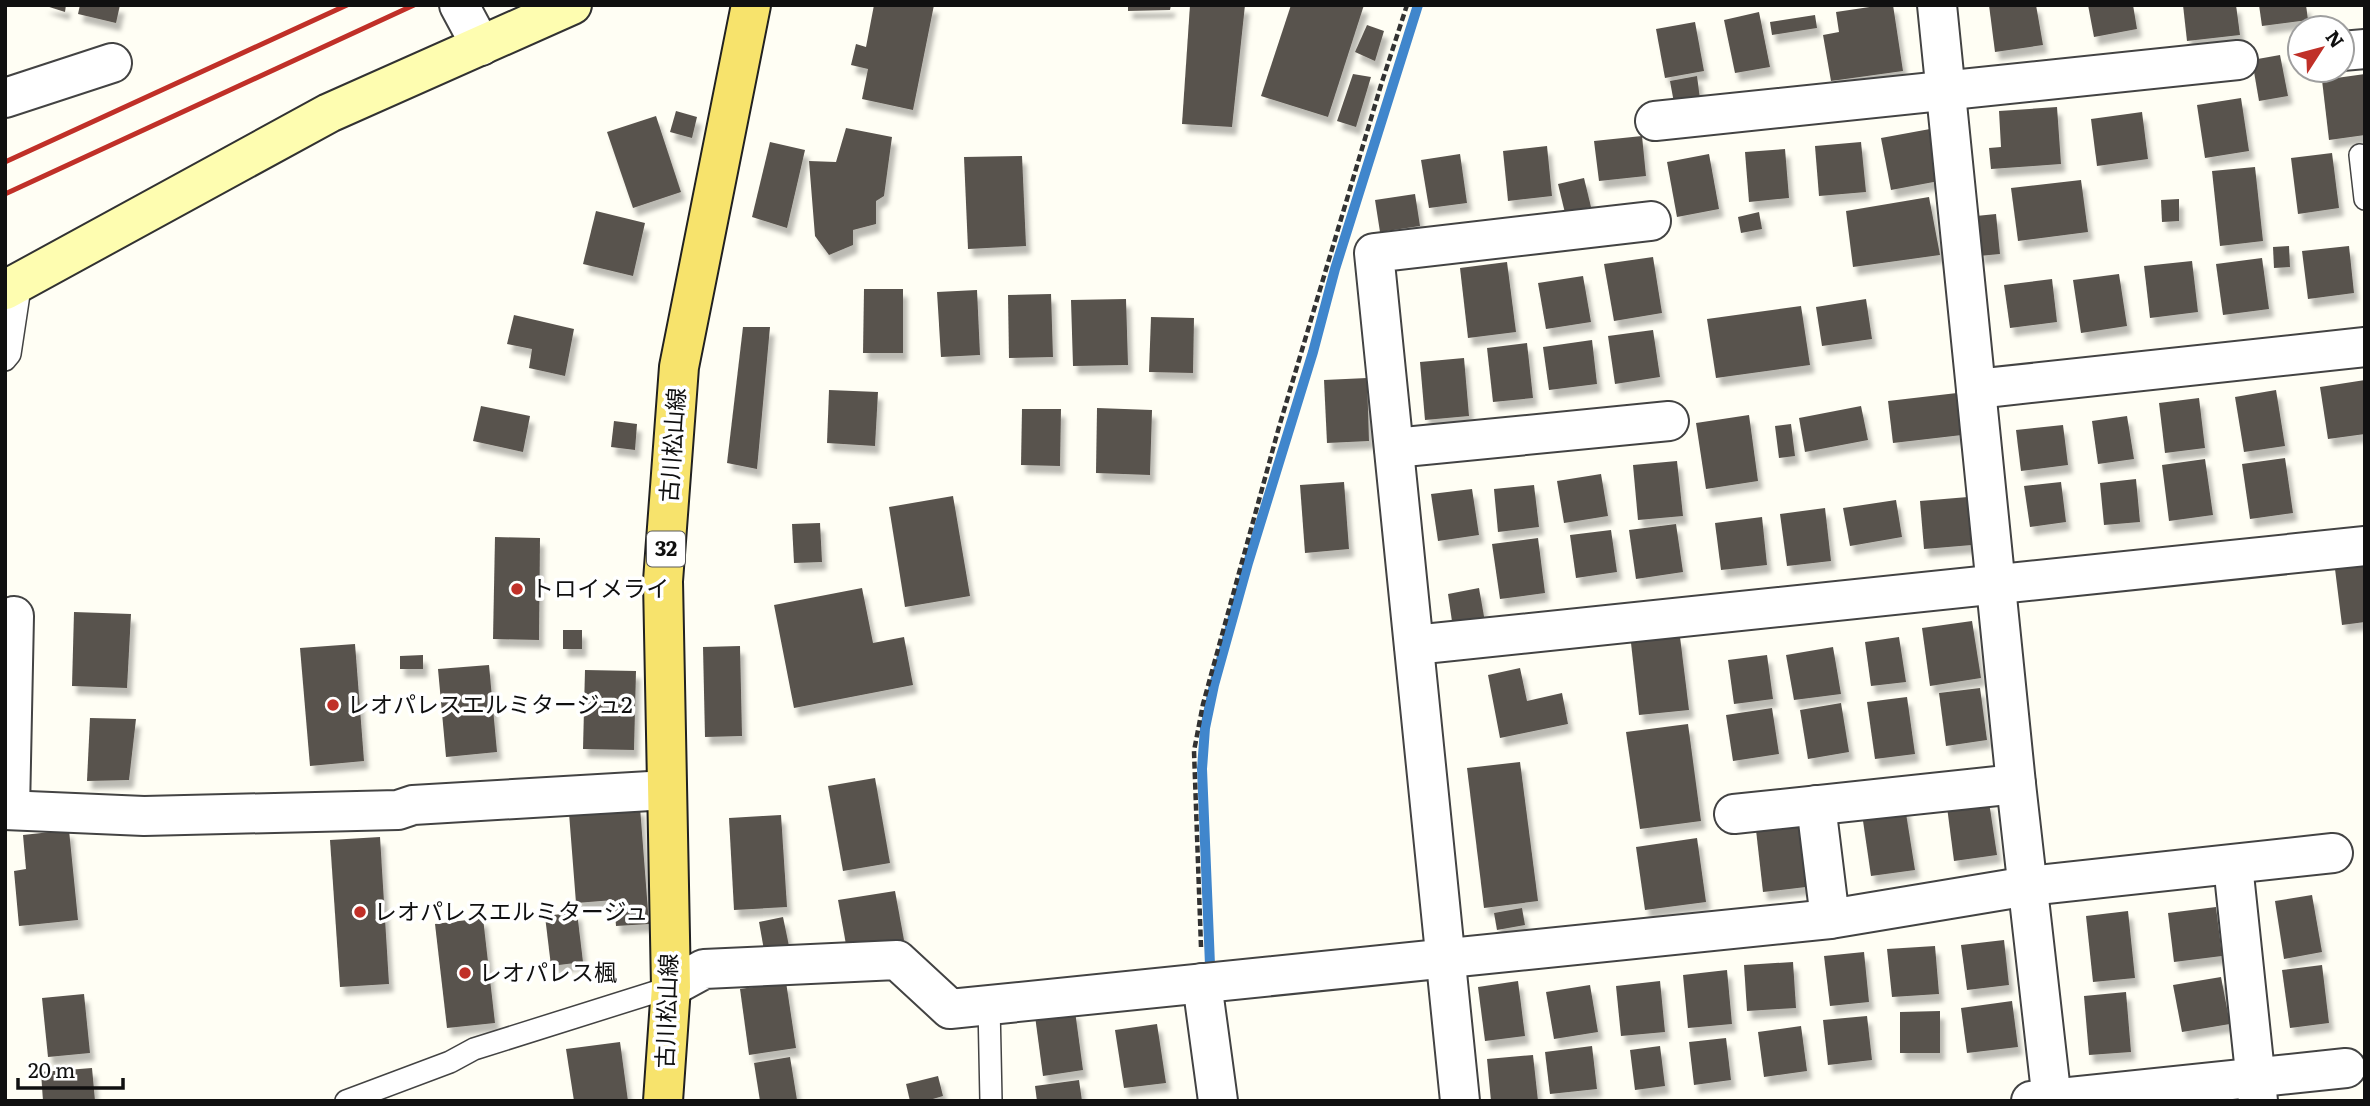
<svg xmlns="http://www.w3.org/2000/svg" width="2370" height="1106" font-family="Literata,'Noto Sans JP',serif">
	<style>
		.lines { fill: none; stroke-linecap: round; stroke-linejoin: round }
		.stream { stroke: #4086cc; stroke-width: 10 }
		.building { fill: #59534d; filter: url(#shadow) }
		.lane-casing { stroke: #434343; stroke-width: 24 }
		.street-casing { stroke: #434343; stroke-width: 42 }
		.secondary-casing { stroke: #323232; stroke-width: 42 }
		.primary-casing { stroke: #212121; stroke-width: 42 }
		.path { stroke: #323232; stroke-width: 4.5; stroke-dasharray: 7 3.5; stroke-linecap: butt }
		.lane { stroke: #fff; stroke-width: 21 }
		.street { stroke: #fff; stroke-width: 38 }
		.secondary { stroke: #fefdb0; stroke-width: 38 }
		.primary { stroke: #f7e36c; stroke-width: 38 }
		.rail { stroke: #c03028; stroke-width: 5 }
		.poi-dot { fill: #c03028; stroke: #fff; stroke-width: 2.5 }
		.labels { text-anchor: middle; stroke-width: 7; stroke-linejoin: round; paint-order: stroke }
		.shield { fill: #fff; stroke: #585858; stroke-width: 2 }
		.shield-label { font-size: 21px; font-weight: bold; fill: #101010 }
		.street-label { font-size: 23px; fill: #101010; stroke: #fff }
		.poi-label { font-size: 23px; fill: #101010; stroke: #fff; text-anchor: start }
	</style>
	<defs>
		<filter id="shadow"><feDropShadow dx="4.5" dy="8" stdDeviation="2" flood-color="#0004"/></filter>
	</defs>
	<rect width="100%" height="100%" fill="#fffef4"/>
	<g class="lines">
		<!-- stream -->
		<path class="stream" d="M 1210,965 L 1202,769 L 1205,728 L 1214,685 L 1248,563 L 1313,352 L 1335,269 L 1418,5"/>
	</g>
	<!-- building -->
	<g class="building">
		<path d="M 43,5 L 66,5 L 65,12 Z"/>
		<path d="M 80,5 L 120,5 L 116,23 L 78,14 Z"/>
		<path d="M 874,5 L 934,5 L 913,110 L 862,99 L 868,69 L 851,65 L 856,44 L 866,47 Z"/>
		<path d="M 1128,5 L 1171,5 L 1170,10 L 1128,11 Z"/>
		<path d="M 1190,5 L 1245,5 L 1232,127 L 1182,124 Z"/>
		<path d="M 1291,5 L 1364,5 L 1328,117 L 1261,96 Z"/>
		<path d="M 1883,5 L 1893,5 L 1903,71 L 1831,81 L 1823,35 L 1839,32 L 1836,12 Z"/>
		<path d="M 1989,5 L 2036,5 L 2043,45 L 1995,52 Z"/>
		<path d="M 2088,5 L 2133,5 L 2137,29 L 2094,37 Z"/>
		<path d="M 2183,5 L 2236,5 L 2240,35 L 2187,41 Z"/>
		<path d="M 2259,5 L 2306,5 L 2308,20 L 2262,26 Z"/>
		<path d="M 1759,12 L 1770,67 L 1735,73 L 1724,20 Z"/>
		<path d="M 1815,15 L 1817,28 L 1772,35 L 1770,22 Z"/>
		<path d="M 1695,22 L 1704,71 L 1665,78 L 1656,29 Z"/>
		<path d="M 1367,25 L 1384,31 L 1375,61 L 1355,52 Z"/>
		<path d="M 2280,55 L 2288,96 L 2259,101 L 2252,60 Z"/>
		<path d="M 1353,74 L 1371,77 L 1356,127 L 1337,121 Z"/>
		<path d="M 2365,74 L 2365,135 L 2329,140 L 2322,80 Z"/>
		<path d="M 1697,76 L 1700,99 L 1674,103 L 1670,81 Z"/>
		<path d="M 2241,98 L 2249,151 L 2205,158 L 2197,105 Z"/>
		<path d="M 2057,107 L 2061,164 L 1991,169 L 1989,148 L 2001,147 L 1999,111 Z"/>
		<path d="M 676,111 L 697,117 L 692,138 L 670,132 Z"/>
		<path d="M 2142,112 L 2148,159 L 2097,166 L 2091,119 Z"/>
		<path d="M 656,116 L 681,192 L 633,208 L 607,132 Z"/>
		<path d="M 846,128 L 892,137 L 884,196 L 876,201 L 876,224 L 853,230 L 853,245 L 829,255 L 815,236 L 809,161 L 836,162 Z"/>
		<path d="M 1930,129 L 1939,181 L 1891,190 L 1881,138 Z"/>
		<path d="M 1642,136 L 1646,176 L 1599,181 L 1594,141 Z"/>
		<path d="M 770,142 L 805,150 L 787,228 L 752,217 Z"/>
		<path d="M 1861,142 L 1866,192 L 1819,196 L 1815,146 Z"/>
		<path d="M 1547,146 L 1552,196 L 1508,201 L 1503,151 Z"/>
		<path d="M 1785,149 L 1789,198 L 1749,202 L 1745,152 Z"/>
		<path d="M 2332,153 L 2339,208 L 2298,214 L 2291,158 Z"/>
		<path d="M 1460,154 L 1467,203 L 1429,208 L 1421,160 Z"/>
		<path d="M 1709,154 L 1719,209 L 1677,217 L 1667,162 Z"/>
		<path d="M 1022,156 L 1026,246 L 968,249 L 964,157 Z"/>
		<path d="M 2255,167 L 2263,241 L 2220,246 L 2212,171 Z"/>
		<path d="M 1584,178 L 1591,207 L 1565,213 L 1558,184 Z"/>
		<path d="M 2081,180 L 2088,232 L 2018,241 L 2011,188 Z"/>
		<path d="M 1415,194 L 1420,226 L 1380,232 L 1375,200 Z"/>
		<path d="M 1929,197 L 1940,255 L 1853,267 L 1846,211 Z"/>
		<path d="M 2179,199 L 2179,221 L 2162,222 L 2161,200 Z"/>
		<path d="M 596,211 L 645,223 L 633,276 L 583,264 Z"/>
		<path d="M 1759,212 L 1762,229 L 1741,233 L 1738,217 Z"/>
		<path d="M 1996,214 L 2000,254 L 1979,256 L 1976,216 Z"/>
		<path d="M 2289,246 L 2290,267 L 2274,268 L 2273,247 Z"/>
		<path d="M 2349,246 L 2354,293 L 2308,299 L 2302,251 Z"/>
		<path d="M 1653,257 L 1662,313 L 1614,321 L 1604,264 Z"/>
		<path d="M 2262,258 L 2269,309 L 2223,315 L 2216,264 Z"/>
		<path d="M 2192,261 L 2198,312 L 2150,318 L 2144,266 Z"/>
		<path d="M 1507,262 L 1516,332 L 1468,338 L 1460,268 Z"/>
		<path d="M 2119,274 L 2127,326 L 2081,333 L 2073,280 Z"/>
		<path d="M 1583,276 L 1591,322 L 1546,329 L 1538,283 Z"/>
		<path d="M 2052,279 L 2057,322 L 2010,328 L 2004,285 Z"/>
		<path d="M 864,289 L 903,289 L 903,353 L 863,353 Z"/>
		<path d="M 977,290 L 980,355 L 941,357 L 937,292 Z"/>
		<path d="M 1051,294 L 1053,357 L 1009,358 L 1008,295 Z"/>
		<path d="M 1126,299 L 1128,365 L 1073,366 L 1071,300 Z"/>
		<path d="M 1866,299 L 1872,339 L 1822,346 L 1816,307 Z"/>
		<path d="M 1801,306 L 1810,365 L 1716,378 L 1707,319 Z"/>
		<path d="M 514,315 L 574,329 L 565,376 L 529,368 L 532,349 L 507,344 Z"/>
		<path d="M 1151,317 L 1194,318 L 1193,373 L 1149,372 Z"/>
		<path d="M 743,327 L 770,327 L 757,469 L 727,463 Z"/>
		<path d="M 1653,330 L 1660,377 L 1615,384 L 1608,336 Z"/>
		<path d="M 1592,340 L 1597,384 L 1549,390 L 1543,347 Z"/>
		<path d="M 1527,343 L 1533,398 L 1493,402 L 1487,348 Z"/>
		<path d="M 1464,358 L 1469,416 L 1425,420 L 1420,362 Z"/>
		<path d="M 1367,378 L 1369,441 L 1327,443 L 1324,380 Z"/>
		<path d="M 2365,380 L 2365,434 L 2328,439 L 2320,387 Z"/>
		<path d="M 829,390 L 878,392 L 875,446 L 827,443 Z"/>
		<path d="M 2276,390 L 2285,446 L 2244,452 L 2235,397 Z"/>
		<path d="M 1957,393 L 1962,435 L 1893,443 L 1888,401 Z"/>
		<path d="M 2199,398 L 2205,448 L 2165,453 L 2159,403 Z"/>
		<path d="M 481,406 L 530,416 L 523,452 L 473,441 Z"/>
		<path d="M 1861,406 L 1868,440 L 1805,452 L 1799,418 Z"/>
		<path d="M 1097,408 L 1152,410 L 1150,475 L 1096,473 Z"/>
		<path d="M 1022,409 L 1061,409 L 1060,466 L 1021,465 Z"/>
		<path d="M 1749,415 L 1758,481 L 1706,489 L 1696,423 Z"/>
		<path d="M 2127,416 L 2134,459 L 2098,464 L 2092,421 Z"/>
		<path d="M 614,421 L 637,424 L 635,450 L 611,447 Z"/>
		<path d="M 1791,424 L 1795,456 L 1779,458 L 1775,426 Z"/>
		<path d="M 2063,425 L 2068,465 L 2021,471 L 2016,430 Z"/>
		<path d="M 2285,458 L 2293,513 L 2250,519 L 2242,464 Z"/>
		<path d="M 2205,459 L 2213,515 L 2169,521 L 2162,465 Z"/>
		<path d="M 1677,461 L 1683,516 L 1638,520 L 1633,465 Z"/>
		<path d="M 1601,474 L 1608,516 L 1564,523 L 1557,481 Z"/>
		<path d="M 2136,479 L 2140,522 L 2104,525 L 2100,483 Z"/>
		<path d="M 1344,482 L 1349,549 L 1305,553 L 1300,485 Z"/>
		<path d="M 2061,482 L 2066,522 L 2030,527 L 2024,486 Z"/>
		<path d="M 1534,485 L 1539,527 L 1498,532 L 1494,489 Z"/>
		<path d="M 1472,489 L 1479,535 L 1438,541 L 1431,494 Z"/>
		<path d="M 953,496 L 970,596 L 905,607 L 889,507 Z"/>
		<path d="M 1968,497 L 1972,545 L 1924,549 L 1920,501 Z"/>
		<path d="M 1896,500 L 1902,537 L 1850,546 L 1843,508 Z"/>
		<path d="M 1825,508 L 1831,561 L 1787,566 L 1780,514 Z"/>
		<path d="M 1762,517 L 1767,565 L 1721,570 L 1715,523 Z"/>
		<path d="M 820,523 L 822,562 L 794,563 L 792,524 Z"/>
		<path d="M 1676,524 L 1683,572 L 1636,579 L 1629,530 Z"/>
		<path d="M 1611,530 L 1617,572 L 1576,578 L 1570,535 Z"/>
		<path d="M 495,537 L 540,538 L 539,640 L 493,639 Z"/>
		<path d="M 1538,538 L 1545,593 L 1500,599 L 1492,544 Z"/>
		<path d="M 2365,566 L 2365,622 L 2342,625 L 2335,569 Z"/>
		<path d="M 862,588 L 873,643 L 904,637 L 913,685 L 794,708 L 774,605 Z"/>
		<path d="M 1479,588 L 1485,622 L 1453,628 L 1448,594 Z"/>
		<path d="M 74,612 L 131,614 L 127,688 L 72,686 Z"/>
		<path d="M 1972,621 L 1981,678 L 1930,686 L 1922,628 Z"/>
		<rect x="563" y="630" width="19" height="19"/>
		<path d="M 1680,637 L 1689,710 L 1639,715 L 1631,643 Z"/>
		<path d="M 1899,637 L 1906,682 L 1871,686 L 1865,642 Z"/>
		<path d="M 355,644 L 364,761 L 310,766 L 300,648 Z"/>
		<path d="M 740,646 L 742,736 L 705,737 L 703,647 Z"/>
		<path d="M 1833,647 L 1841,694 L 1794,700 L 1786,655 Z"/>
		<path d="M 423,655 L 423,669 L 400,669 L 400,656 Z"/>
		<path d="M 1767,655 L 1773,699 L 1734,704 L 1728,660 Z"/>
		<path d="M 489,665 L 497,752 L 446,757 L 438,669 Z"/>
		<path d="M 1520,668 L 1527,701 L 1562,693 L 1568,724 L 1500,738 L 1488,675 Z"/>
		<path d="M 585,670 L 636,671 L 634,750 L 583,749 Z"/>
		<path d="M 1980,688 L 1987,740 L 1946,746 L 1939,693 Z"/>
		<path d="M 1907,697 L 1915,754 L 1875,759 L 1867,702 Z"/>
		<path d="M 1841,703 L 1849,752 L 1808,759 L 1800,710 Z"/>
		<path d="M 1772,708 L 1779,754 L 1733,761 L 1726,715 Z"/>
		<path d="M 90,718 L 136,719 L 129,780 L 87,781 Z"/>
		<path d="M 1688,724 L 1701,821 L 1640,829 L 1626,732 Z"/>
		<path d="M 1520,762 L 1538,901 L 1484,908 L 1467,768 Z"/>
		<path d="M 875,778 L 890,863 L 843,871 L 828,786 Z"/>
		<path d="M 1989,802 L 1997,855 L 1954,861 L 1947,807 Z"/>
		<path d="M 640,807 L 649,924 L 616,926 L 614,900 L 576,903 L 569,813 Z"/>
		<path d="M 1905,807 L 1915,870 L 1871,876 L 1862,814 Z"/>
		<path d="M 781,815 L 787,907 L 734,910 L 729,818 Z"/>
		<path d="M 1800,825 L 1806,887 L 1763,892 L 1756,830 Z"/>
		<path d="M 69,830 L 78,920 L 19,926 L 14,871 L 26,869 L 23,835 Z"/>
		<path d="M 380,837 L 389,984 L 340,987 L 330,840 Z"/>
		<path d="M 1697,838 L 1706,902 L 1645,910 L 1636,847 Z"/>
		<path d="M 895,891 L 904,940 L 847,950 L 838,900 Z"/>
		<path d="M 2312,895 L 2322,952 L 2284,959 L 2275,901 Z"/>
		<path d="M 2216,907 L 2222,956 L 2174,962 L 2168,913 Z"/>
		<path d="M 1522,908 L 1525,925 L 1497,930 L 1494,913 Z"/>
		<path d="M 2128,911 L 2135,978 L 2093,982 L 2086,916 Z"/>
		<path d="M 577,912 L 583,962 L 551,966 L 545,916 Z"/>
		<path d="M 783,917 L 789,946 L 764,950 L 759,922 Z"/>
		<path d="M 483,918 L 495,1023 L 447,1028 L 435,924 Z"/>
		<path d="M 2004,940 L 2009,985 L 1967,990 L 1961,945 Z"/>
		<path d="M 1935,946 L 1939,994 L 1892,997 L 1887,949 Z"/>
		<path d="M 1864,952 L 1869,1002 L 1830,1006 L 1824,956 Z"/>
		<path d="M 1793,962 L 1796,1008 L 1747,1011 L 1744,965 Z"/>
		<path d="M 2322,965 L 2329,1023 L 2290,1028 L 2282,970 Z"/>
		<path d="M 1727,970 L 1732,1024 L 1688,1028 L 1683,975 Z"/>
		<path d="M 2221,977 L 2230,1024 L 2182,1032 L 2173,985 Z"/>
		<path d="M 1518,981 L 1525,1036 L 1485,1041 L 1478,987 Z"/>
		<path d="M 1660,981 L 1665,1032 L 1621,1036 L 1616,986 Z"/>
		<path d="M 786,982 L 796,1048 L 749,1055 L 740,989 Z"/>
		<path d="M 1590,985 L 1598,1032 L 1554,1039 L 1546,992 Z"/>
		<path d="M 2126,992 L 2131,1052 L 2089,1055 L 2084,996 Z"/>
		<path d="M 84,994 L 90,1053 L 48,1057 L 42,998 Z"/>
		<path d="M 2012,1001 L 2018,1047 L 1967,1053 L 1961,1008 Z"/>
		<path d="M 1075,1011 L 1083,1070 L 1043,1076 L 1035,1016 Z"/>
		<path d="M 1940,1011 L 1940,1053 L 1900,1053 L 1900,1012 Z"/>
		<path d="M 1867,1016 L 1872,1060 L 1828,1065 L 1823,1020 Z"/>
		<path d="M 1157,1024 L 1166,1083 L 1124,1088 L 1115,1030 Z"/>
		<path d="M 1801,1026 L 1807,1071 L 1764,1077 L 1758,1032 Z"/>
		<path d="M 1726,1038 L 1731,1080 L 1694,1085 L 1689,1042 Z"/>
		<path d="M 620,1042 L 628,1101 L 574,1101 L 566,1049 Z"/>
		<path d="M 1592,1046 L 1597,1089 L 1550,1094 L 1545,1052 Z"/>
		<path d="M 1660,1046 L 1665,1086 L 1635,1090 L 1630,1050 Z"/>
		<path d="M 1533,1055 L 1538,1101 L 1491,1101 L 1487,1059 Z"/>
		<path d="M 790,1057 L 797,1100 L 760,1101 L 754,1063 Z"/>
		<path d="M 92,1068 L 95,1101 L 43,1101 L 41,1072 Z"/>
		<path d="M 938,1076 L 943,1096 L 926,1101 L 910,1101 L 906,1084 Z"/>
		<path d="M 1079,1080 L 1082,1101 L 1037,1101 L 1035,1086 Z"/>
	</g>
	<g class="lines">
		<!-- lane casing -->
		<g class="lane-casing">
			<g id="lane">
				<path d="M 2360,155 L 2365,199"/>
				<path d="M 5,360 L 10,354 L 21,281"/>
				<path d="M 989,1005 L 991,1101"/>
				<path d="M 346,1101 L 450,1062 L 474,1049 L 671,987"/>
			</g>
		</g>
		<!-- street casing -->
		<g class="street-casing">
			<g id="street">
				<path d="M 459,5 L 481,46"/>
				<path d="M 1937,5 L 2016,784 L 2052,1101"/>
				<path d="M 2342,51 L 2365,49"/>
				<path d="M 5,98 L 112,63"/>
				<path d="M 1655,121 L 2238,60"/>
				<path d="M 1976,389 L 2365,347"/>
				<path d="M 1394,448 L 1669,421"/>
				<path d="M 1414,645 L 2365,546"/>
				<path d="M 1816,805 L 1830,919"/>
				<path d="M 5,810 L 144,816 L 398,810 L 413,805 L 667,790"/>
				<path d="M 10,810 L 14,616"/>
				<path d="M 1734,814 L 2016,784"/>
				<path d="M 2233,865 L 2258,1101"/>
				<path d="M 1202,983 L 1218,1101"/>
				<path d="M 671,987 L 704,969 L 897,960 L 950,1009 L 1830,919 L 2028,886 L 2333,853"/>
				<path d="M 1460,1101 L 1374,253 L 1651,221"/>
				<path d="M 2031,1101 L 2346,1068"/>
			</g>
		</g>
		<!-- secondary casing -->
		<g class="secondary-casing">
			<path id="secondary" d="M 5,290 L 329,113 L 572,5"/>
		</g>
		<!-- primary casing -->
		<g class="primary-casing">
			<path id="primary" d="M 663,1101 L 671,987 L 663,581 L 679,367 L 751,5"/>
		</g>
		<!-- path -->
		<path class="path" d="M 1201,947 L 1194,751 L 1203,704 L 1279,427 L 1381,85 L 1407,5"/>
		<!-- lane -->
		<use href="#lane" class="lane"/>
		<!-- street -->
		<use href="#street" class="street"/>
		<!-- secondary -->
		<use href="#secondary" class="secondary"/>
		<!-- primary -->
		<use href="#primary" class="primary"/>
		<!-- rail -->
		<g class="rail">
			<path d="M 5,162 L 347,5"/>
			<path d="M 5,194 L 414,5"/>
		</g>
	</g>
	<!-- markers -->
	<g class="poi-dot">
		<circle cx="517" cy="589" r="7"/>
		<circle cx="333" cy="705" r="7"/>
		<circle cx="360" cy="912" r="7"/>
		<circle cx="465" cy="973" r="7"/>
	</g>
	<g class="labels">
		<!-- shield labels -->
		<rect class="shield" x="647" y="531.5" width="38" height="35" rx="5"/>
		<g class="shield-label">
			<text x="666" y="556">32</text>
		</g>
		<!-- street labels -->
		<g class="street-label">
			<text transform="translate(673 445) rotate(-86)" y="8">古川松山線</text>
			<text transform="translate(667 1011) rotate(-88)" y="8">古川松山線</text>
		</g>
		<!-- poi labels -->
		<g class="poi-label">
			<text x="531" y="597">トロイメライ</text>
			<text x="347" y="713">レオパレスエルミタージュ2</text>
			<text x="374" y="920">レオパレスエルミタージュ</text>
			<text x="479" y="981">レオパレス楓</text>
		</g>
	</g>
	<!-- border -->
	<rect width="2370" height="1106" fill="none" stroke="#101010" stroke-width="14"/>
	<!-- north arrow -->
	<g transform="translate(2321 49) rotate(54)"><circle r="33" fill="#ffffff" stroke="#9f9f9f" stroke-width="2"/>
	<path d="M0-5L12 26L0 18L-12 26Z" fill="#c03028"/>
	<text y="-10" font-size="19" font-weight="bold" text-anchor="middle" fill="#101010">N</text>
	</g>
	<!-- scale -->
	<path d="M18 1078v10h105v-10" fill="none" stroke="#101010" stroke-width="3.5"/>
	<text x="28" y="1078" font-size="21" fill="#101010" stroke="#ffffff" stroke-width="5" paint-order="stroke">20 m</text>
</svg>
